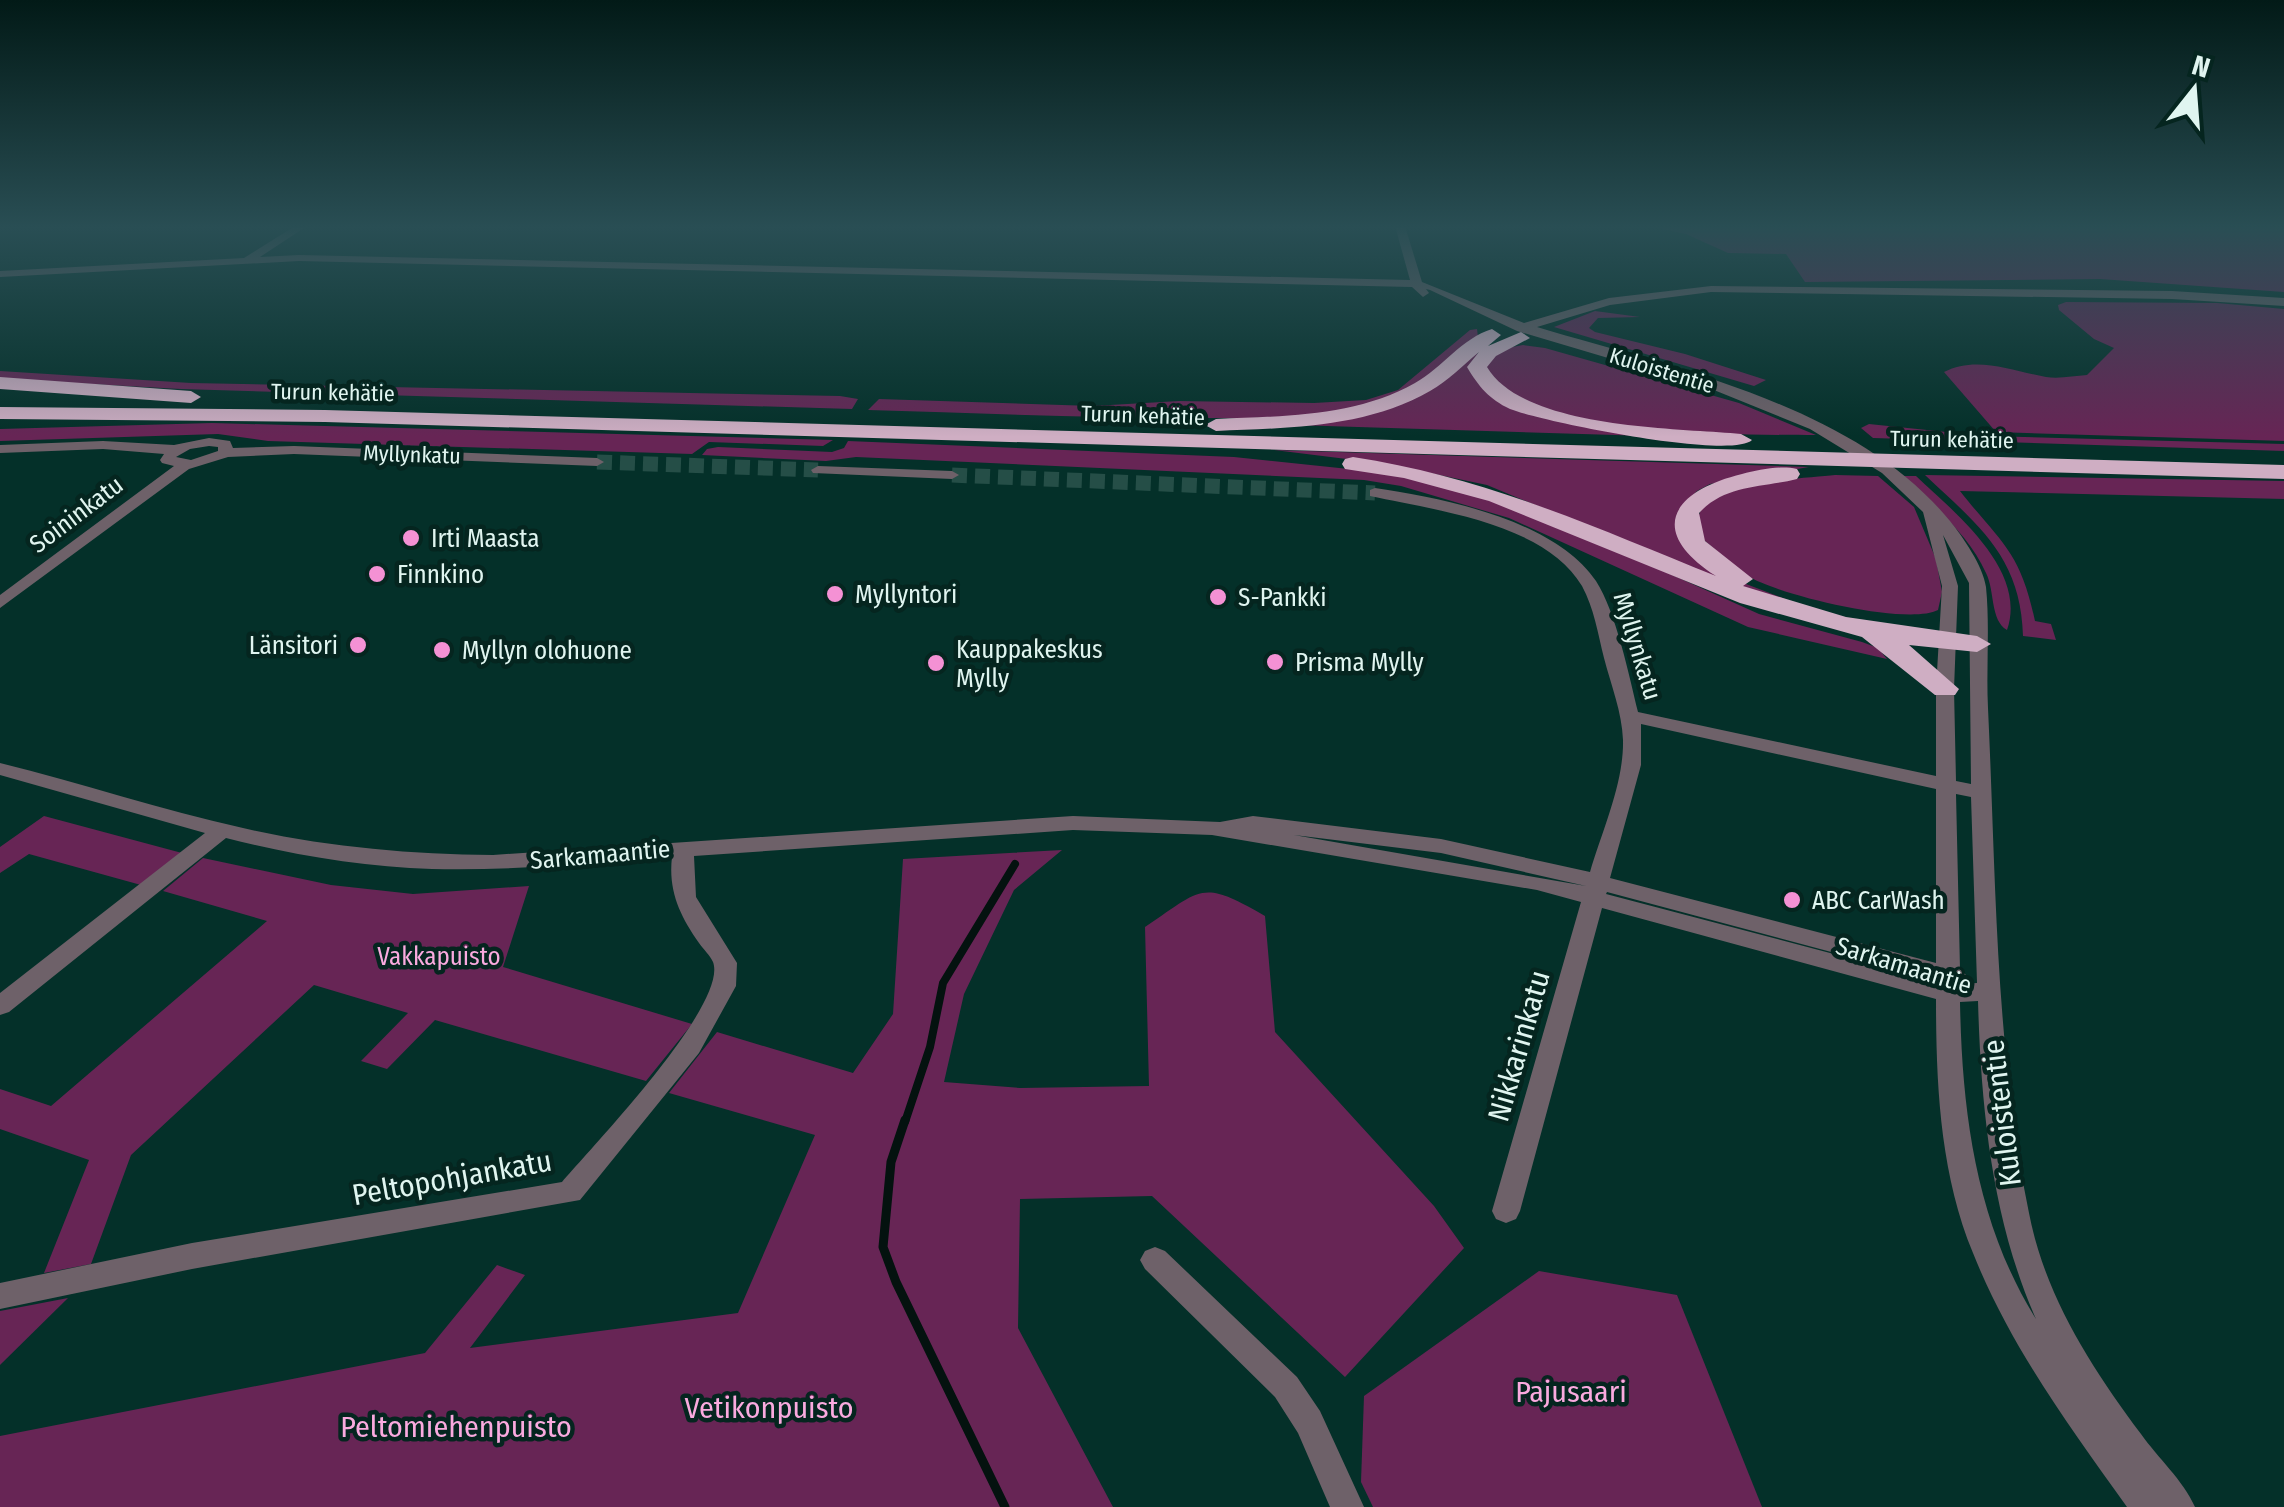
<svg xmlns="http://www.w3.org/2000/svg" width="2284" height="1507" font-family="'Fira Sans Condensed',sans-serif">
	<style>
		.green { fill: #672555 }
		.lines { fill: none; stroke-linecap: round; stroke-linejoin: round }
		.stream-far1 { stroke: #04120f; stroke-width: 8 }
		.stream { stroke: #04120f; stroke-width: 9 }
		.minor-tunnel { stroke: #254e47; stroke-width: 15; stroke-dasharray: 15 8; stroke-linecap: butt }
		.minor { fill: #6e6169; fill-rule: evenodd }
		.highway { fill: #cfaec3; fill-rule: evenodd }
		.poi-dot { fill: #f491d4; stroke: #05251f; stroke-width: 4 }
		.labels { text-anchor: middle; stroke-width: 9; stroke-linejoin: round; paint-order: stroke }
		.far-street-label { font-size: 22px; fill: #e0f5f0; stroke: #05251f }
		.street-label { font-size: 25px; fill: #e0f5f0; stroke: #05251f }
		.poi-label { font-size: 25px; fill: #e0f5f0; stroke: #05251f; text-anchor: start }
		.park-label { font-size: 25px; fill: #faaadf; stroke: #05251f }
		.near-street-label { font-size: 30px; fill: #e0f5f0; stroke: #05251f }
		.near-park-label { font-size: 30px; fill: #faaadf; stroke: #05251f }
	</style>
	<rect width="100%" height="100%" fill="#043029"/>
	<!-- green -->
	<g class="green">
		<path d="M 1649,226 L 2284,226 L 2284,292 L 2100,279 L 1805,282 L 1786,254 L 1728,253 L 1686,234 Z"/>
		<path d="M 2066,302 L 2217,303 L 2284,309 L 2284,441 L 1996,432 L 1944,372 C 1976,355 2013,371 2046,377 C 2059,379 2074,376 2087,375 L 2114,348 L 2094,339 L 2059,310 L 2058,305 Z"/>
		<path d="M 1595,311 L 1640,317 L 1598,318 L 1589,328 L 1595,332 L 1685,354 L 1766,380 L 1754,386 L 1554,327 Z"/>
		<path d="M 1477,329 L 1478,337 C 1447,362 1416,390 1377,403 C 1320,420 1254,418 1195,418 C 1086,418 977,413 868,410 L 879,399 L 1093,406 L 1179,401 L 1314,403 L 1366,400 L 1398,390 L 1470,330 Z"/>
		<path d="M 1488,343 L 1477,354 L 1499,400 L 1648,436 L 1294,425 L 1407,401 L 1440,383 Z"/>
		<path d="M 1523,345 L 1545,348 L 1739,403 L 1816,435 C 1732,435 1608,434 1531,405 C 1516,400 1503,390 1490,382 L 1485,361 L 1507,348 Z"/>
		<path d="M 0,371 L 191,383 L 840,396 L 858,399 L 852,409 L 181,389 L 0,379 Z"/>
		<path d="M 212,423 L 288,425 L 833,440 L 823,446 L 709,442 L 692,454 L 268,441 L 218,434 L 0,441 L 0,429 Z"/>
		<path d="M 1869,424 L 1985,436 L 2284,444 L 2284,451 L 1873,438 L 1861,428 Z"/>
		<path d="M 848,441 L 1234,457 L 1406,475 L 1453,487 L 1552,521 L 1759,614 L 1862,642 L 1878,648 L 1887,659 L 1748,627 L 1509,518 L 1401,486 L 1364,480 L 856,457 L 826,461 L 702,455 L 707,449 L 718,447 L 832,452 L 844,448 Z"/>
		<path d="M 1274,450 L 1809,467 L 1710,484 L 1697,491 L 1682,507 L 1720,574 L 1829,616 L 1711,578 L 1487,485 L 1387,464 Z"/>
		<path d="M 1835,475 L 1878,476 L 1914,507 L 1936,559 L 1942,592 L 1938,610 C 1907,626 1778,595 1748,576 C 1731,564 1715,549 1699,536 C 1699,530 1697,519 1700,512 C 1710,482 1808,478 1835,475 Z"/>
		<path d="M 1925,475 L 2284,481 L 2284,499 L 1960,491 C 2001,543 2020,550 2035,621 L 2051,624 L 2056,640 L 2023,636 C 2021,557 1978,525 1925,475 Z"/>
		<path d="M 1901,476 L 1916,476 C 1954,512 2028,570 2007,630 C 1990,620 1995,591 1986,573 C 1968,533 1932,505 1901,476 Z"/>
		<path d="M 44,816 L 182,853 L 141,885 L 29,854 L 0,873 L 0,847 Z"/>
		<path d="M 1062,850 L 1014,890 L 964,994 L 944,1082 L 1020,1088 L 1149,1086 L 1145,927 C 1203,888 1201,879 1265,916 L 1275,1032 L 1434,1206 L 1464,1248 L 1345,1377 L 1152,1196 L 1020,1199 L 1018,1328 L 1113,1507 L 0,1507 L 0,1436 L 425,1353 L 497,1265 L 525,1275 L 470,1348 L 738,1313 L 815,1135 L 669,1093 L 717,1032 L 853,1073 L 893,1014 L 903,859 Z"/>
		<path d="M 203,858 L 331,885 L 413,894 L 529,886 L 503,967 L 692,1024 L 646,1081 L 435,1020 L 387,1069 L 361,1061 L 408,1013 L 314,985 L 131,1155 L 91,1264 L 44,1273 L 89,1160 L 0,1129 L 0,1089 L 51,1106 L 267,921 L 163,891 Z"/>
		<path d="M 1539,1271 L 1677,1295 L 1762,1507 L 1373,1507 L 1361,1482 L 1364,1396 Z"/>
		<path d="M 68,1298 L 0,1365 L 0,1311 Z"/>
	</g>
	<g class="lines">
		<!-- stream-far1 -->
		<path class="stream-far1" d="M 905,1122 L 930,1047 L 943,983 L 1015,864"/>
		<!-- stream -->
		<path class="stream" d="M 905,1120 L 891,1162 L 883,1247 L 896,1282 L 1005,1507"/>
		<!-- minor-tunnel -->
		<g class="minor-tunnel">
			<path d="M 597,462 L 818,470"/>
			<path d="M 952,475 L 1375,493"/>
		</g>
		<!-- minor -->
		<g class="minor">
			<path d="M 295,226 L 307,226 L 260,257 L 299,255 L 1410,280 L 1395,226 L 1405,226 L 1422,282 L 1524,323 L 1609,298 L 1711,286 L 2172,291 L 2284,298 L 2284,306 L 2172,299 L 1711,292 L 1610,305 L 1537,327 C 1673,368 1855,405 1950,521 C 1963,537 1983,566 1986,587 C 1990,627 1986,668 1988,708 C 1996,877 1995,1047 2029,1213 C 2045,1296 2091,1367 2141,1434 C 2158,1458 2183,1480 2195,1507 L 2127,1507 C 2069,1426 2010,1346 1973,1253 C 1940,1173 1936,1084 1936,999 L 1602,908 L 1520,1211 L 1516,1219 L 1506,1223 L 1496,1219 L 1492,1211 L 1581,902 L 1537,890 L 1212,835 L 1073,830 L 694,856 L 696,897 L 737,963 L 736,986 L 699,1053 L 580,1200 L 192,1269 L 0,1309 L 0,1283 L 192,1243 L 562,1182 C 591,1148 729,1004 713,962 C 710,955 703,949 699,943 C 680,916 668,891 672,857 C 592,863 512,871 432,869 C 363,867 293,855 226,838 L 9,1012 L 0,1015 L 0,993 L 205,833 L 0,775 L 0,763 C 81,783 161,810 243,828 C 326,847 408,854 493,855 L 1073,816 L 1220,822 L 1253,816 L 1441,839 L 1590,872 C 1602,831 1624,783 1623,740 C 1622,712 1611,685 1604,658 C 1598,634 1594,608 1582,586 C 1545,523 1434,510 1370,496 L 1370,490 L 1375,488 C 1443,498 1555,520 1596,581 C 1616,612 1629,675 1638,712 L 1936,776 L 1936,689 L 1942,586 L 1923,512 L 1882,473 L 1810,429 L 1709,388 L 1517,331 L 1430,290 L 1426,289 L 1429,293 L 1423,297 L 1412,287 L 299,261 L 0,277 L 0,271 L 244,258 ZM 1943,535 L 1969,583 L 1971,784 L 1956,781 L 1954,689 L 1958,586 ZM 1641,724 L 1936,789 L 1936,963 L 1610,878 L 1641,765 ZM 1956,794 L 1971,797 L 1977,983 L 1962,984 L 1968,977 L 1960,969 ZM 1294,835 L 1441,853 L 1586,886 ZM 1607,892 L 1936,980 L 1936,981 L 1606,894 ZM 1978,1001 C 1981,1108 1992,1220 2036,1319 C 1976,1223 1962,1112 1960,1002 Z"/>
			<path d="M 209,438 L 230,441 L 233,448 L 294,446 L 597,458 L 604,462 L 597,466 L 294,454 L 228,457 L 189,469 L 0,608 L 0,595 L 174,466 L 162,463 L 160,460 L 164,454 L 103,449 L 0,453 L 0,445 L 103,441 L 174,445 ZM 209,446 L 218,447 L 218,451 L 191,460 L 176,457 L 190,449 Z"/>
			<path d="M 818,466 L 952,471 L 959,475 L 952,479 L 813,473 L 811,470 Z"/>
			<path d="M 1155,1247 L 1165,1251 L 1297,1377 L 1320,1411 L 1364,1507 L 1330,1507 L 1298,1433 L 1275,1397 L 1145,1269 L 1140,1260 L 1145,1251 Z"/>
		</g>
		<!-- highway -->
		<g class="highway">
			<path d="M 1492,329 L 1501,335 L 1488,346 L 1521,332 L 1530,338 L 1496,356 L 1487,367 C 1524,429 1675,428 1741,434 L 1752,440 C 1731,460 1543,422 1510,409 C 1489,399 1479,387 1467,367 L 1479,352 C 1463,365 1448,381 1430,391 C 1366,428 1287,428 1216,431 L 1205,425 L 1216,419 C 1283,416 1355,417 1415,383 C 1442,368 1462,338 1492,329 Z"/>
			<path d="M 0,377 L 191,391 L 201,397 L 191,403 L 0,389 Z"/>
			<path d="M 0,407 L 325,410 L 2284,465 L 2284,479 L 325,422 L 0,419 Z"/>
			<path d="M 1353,457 C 1485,477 1594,527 1716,576 C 1646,531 1672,491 1742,474 C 1759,470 1780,465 1797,469 L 1800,474 L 1797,479 C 1762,488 1726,484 1699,513 L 1705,541 L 1753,579 L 1743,586 L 1846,617 L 1977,636 L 1991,644 L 1977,652 L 1909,645 L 1959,689 L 1955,695 L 1935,695 L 1862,637 L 1740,603 L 1489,501 L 1404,478 L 1345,469 L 1342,464 L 1345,459 Z"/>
		</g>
	</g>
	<!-- sky -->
	<linearGradient id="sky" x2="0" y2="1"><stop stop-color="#021a17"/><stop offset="0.52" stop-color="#294e54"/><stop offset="1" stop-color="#294e54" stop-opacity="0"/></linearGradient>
	<rect width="2284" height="437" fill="url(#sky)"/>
	<!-- markers -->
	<g class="poi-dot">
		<circle cx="411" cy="538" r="10"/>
		<circle cx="377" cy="574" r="10"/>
		<circle cx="835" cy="594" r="10"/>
		<circle cx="1218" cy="597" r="10"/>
		<circle cx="358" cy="645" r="10"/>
		<circle cx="442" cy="650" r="10"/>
		<circle cx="1275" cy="662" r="10"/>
		<circle cx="936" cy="663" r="10"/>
		<circle cx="1792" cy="900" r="10"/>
	</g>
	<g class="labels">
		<!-- far-street labels -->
		<g class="far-street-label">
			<text transform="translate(1662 370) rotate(17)" y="8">Kuloistentie</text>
			<text transform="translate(333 392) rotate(1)" y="8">Turun kehätie</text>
			<text transform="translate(1143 415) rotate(2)" y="8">Turun kehätie</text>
			<text transform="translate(1952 439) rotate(1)" y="8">Turun kehätie</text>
			<text transform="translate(412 454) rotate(2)" y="8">Myllynkatu</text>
		</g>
		<!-- street labels -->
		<g class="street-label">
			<text transform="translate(76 514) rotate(-37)" y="9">Soininkatu</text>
			<text transform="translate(1638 646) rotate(73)" y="9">Myllynkatu</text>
			<text transform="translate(600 854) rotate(-5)" y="9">Sarkamaantie</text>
			<text transform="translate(1904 965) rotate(17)" y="9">Sarkamaantie</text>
		</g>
		<!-- poi labels -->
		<g class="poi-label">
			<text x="431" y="547">Irti Maasta</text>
			<text x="397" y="583">Finnkino</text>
			<text x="855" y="603">Myllyntori</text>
			<text x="1238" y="606">S-Pankki</text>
			<text x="338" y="654" text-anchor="end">Länsitori</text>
			<text x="956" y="658">Kauppakeskus<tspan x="956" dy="29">Mylly</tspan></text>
			<text x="462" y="659">Myllyn olohuone</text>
			<text x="1295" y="671">Prisma Mylly</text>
			<text x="1812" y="909">ABC CarWash</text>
		</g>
		<!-- park labels -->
		<g class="park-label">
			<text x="439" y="965">Vakkapuisto</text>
		</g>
		<!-- near-street labels -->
		<g class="near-street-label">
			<text transform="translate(1519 1046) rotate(-74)" y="10">Nikkarinkatu</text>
			<text transform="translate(2002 1113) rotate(-97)" y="10">Kuloistentie</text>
			<text transform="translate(452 1178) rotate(-10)" y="10">Peltopohjankatu</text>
		</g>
		<!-- near-park labels -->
		<g class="near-park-label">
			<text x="1571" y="1402">Pajusaari</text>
			<text x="769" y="1418">Vetikonpuisto</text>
			<text x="456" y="1437">Peltomiehenpuisto</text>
		</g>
	</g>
	<!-- north arrow -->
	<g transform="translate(2194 90) rotate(17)" stroke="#05251f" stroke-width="8" paint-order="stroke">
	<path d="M0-8L18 38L0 25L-18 38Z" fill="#e0f5f0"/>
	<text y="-15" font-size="28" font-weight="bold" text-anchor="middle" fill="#e0f5f0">N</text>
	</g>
</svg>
